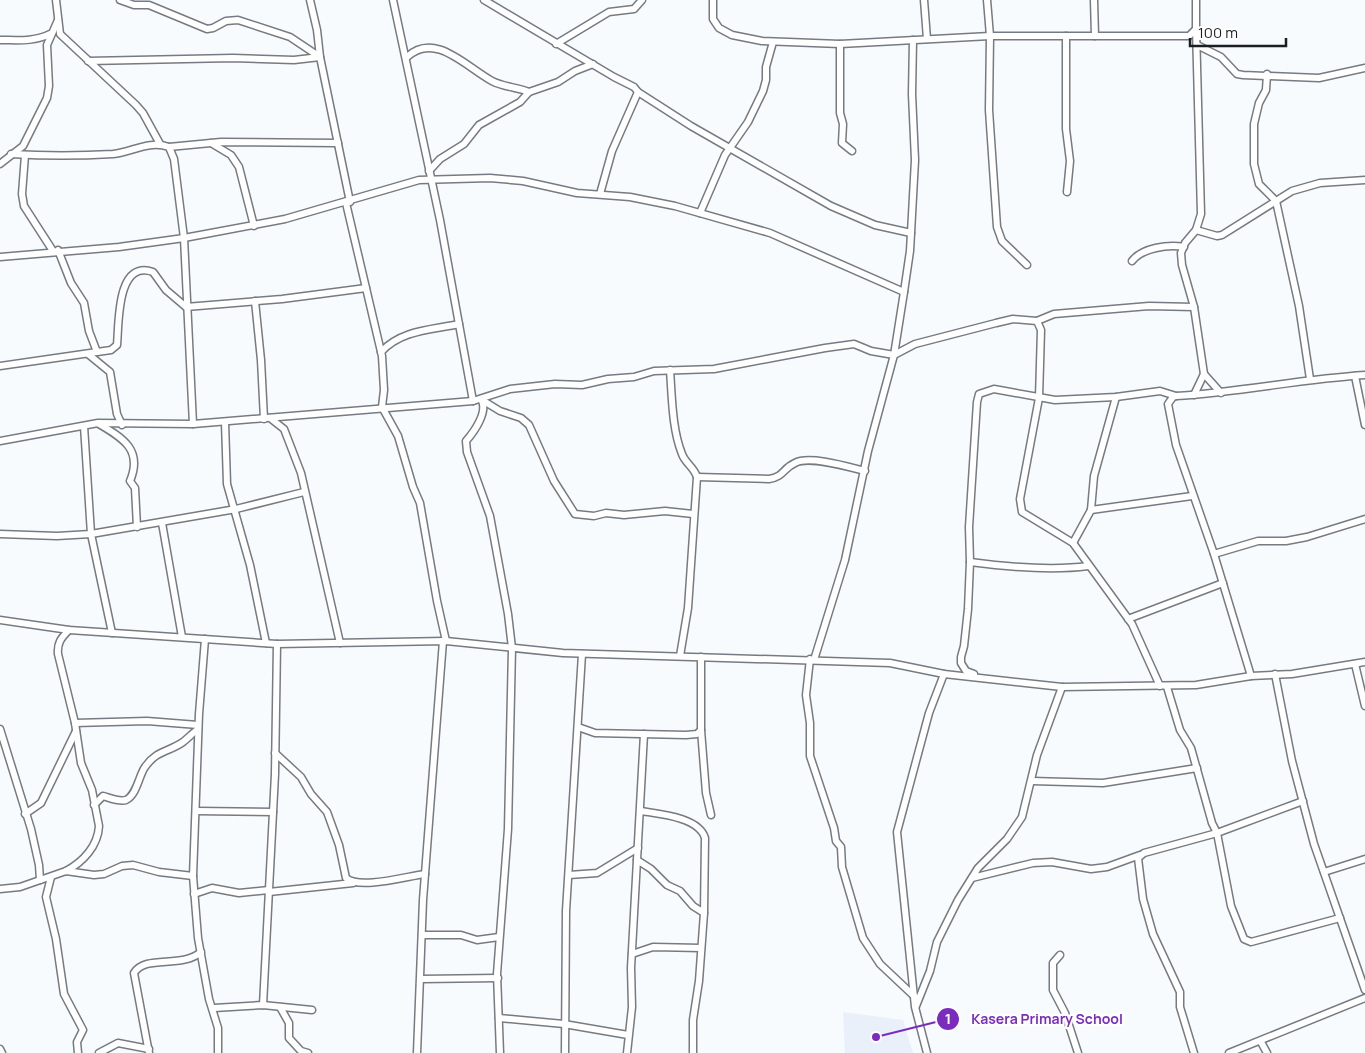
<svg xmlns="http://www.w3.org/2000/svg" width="1365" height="1053" font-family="Manrope,sans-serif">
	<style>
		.built { fill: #e9f0f9 }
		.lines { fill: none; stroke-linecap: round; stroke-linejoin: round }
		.minor-casing { stroke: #747b82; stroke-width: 9 }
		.minor { stroke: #fff; stroke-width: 6 }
		.leader { fill: none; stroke: #7b2cbf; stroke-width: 2 }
		.callout-dot { fill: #7b2cbf; stroke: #fff; stroke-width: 2 }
		.mark-label { font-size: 15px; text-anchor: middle; font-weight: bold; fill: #fff }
		.callout-label { font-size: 14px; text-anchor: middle; font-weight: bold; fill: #7b2cbf; stroke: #fff; stroke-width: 4.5; stroke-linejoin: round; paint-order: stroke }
	</style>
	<rect width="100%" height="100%" fill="#f8fbfe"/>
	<!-- built -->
	<path class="built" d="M 843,1012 L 903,1020 L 913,1053 L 845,1053 Z"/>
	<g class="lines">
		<!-- minor casing -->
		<g class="minor-casing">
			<g id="minor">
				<path d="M 56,0 L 60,34 L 136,105 L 143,113 L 160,144"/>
				<path d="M 120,0 L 134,5 L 149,5 L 207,29 L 213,28 L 226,21 L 238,20 L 290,37 L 320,57 L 350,202"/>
				<path d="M 393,0 L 440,220 L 473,401"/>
				<path d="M 484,0 L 614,77 L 634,87 L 638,92 L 612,151 L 600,194"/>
				<path d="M 713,0 L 713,19 L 719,28 L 732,35 L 762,41 L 840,44 L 990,36 L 1189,36 L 1196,29 L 1196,0"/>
				<path d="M 924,0 L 927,39"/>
				<path d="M 987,0 L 990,36 L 989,110 L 997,227 L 1002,241 L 1027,265"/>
				<path d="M 1094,0 L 1095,36"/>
				<path d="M 1066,36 L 1066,129 L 1070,161 L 1067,192"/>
				<path d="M 0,40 C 18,40 33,42 50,34"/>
				<path d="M 556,44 L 609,12 L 634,9 L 642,0"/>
				<path d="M 840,44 L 840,113 L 843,124 L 842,143 L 852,151"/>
				<path d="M 1197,45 L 1221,57 L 1237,74 L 1243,75 L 1319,78 L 1365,68"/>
				<path d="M 407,57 C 435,31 466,67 492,81 C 503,87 517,87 529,92"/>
				<path d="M 88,61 L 233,58 L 294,60 L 320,57 L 317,30 L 310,0"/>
				<path d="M 1267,74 L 1266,90 L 1259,103 L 1254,124 L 1254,164 L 1259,184 L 1276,201 L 1299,306 L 1310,379"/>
				<path d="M 638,92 L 691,126 L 831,206 L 875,225 L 911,233"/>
				<path d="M 211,143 L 231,155 L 239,167 L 254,226"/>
				<path d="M 169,147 L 221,142 L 338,143"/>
				<path d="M 11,154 C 45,156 79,156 113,154 C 133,152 148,140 169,147 L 174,159 L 184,238 L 193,424"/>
				<path d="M 25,155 L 22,194 L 24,206 L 53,251"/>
				<path d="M 0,164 L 23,146 L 47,98 L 49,86 L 47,45 L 58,20"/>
				<path d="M 429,171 L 440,159 L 464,144 L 479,125 L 520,102 L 529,92 L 558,82 L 575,71 L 593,64"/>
				<path d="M 346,203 L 382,356 L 384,390 L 382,407 L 398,436 L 413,487 L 420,503 L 437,601 L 446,641"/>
				<path d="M 700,213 L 725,155 L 748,122 L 763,91 L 766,80 L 766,67 L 773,42"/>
				<path d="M 1196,230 L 1217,236 L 1222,235 L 1292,191 L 1320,183 L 1365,180"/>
				<path d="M 58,250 L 71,283 L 84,303 L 89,331 L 97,352"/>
				<path d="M 0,257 L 119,247 L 184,238 L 285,219 L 419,180 L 490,178 L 523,181 L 577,193 L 630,197 L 675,206 L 770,233 L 904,292"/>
				<path d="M 1132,261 C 1142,248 1168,244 1184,247"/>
				<path d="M 255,301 L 261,360 L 264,419"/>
				<path d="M 1037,321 L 1054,314 L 1149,306 L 1194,307"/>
				<path d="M 381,352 C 401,330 431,330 459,324"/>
				<path d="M 88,354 L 110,372 L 117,414 L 122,425"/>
				<path d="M 0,366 L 111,350 L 117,345 C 119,325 116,259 153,272 L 166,290 L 186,307 L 282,299 L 366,288"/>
				<path d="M 670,370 C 672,397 672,429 682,454 C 685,463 694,467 697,477 L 688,608 L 680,656"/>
				<path d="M 1204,374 L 1221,393"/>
				<path d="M 1355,376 L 1365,425"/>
				<path d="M 1194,395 L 1204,374 L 1194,307 L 1182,265 L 1181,253 L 1185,243 L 1196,230 L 1201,214 L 1196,29"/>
				<path d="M 481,399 C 489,411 474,432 466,441 L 467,452 L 490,516 L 508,614 L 512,648 L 508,829 L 497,974 L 500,1053"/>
				<path d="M 482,400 L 500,411 L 521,418 L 529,425 L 554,481 L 575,514 L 594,516 L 606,513 L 624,515 L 665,511 L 693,514"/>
				<path d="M 270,418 L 284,429 L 301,473 L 340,643"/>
				<path d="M 225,422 L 227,484 L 250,565 L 266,643"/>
				<path d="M 99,424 C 123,438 143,450 130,481 L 135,488 L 137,527"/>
				<path d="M 84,426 L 91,534 L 112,633"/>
				<path d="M 0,441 L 98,423 L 193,424 L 473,401 L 510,389 L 555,384 L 582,385 L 608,379 L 634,377 L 654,371 L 714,369 L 825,348 L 854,344 L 871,351 L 894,355 L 915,344 L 996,323 L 1013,319 L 1037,321 L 1041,330 L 1039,398 L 1020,499 L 1022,512 L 1073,543 L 1132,624 L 1160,686"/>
				<path d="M 697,477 L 769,479 C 784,477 783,468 795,463 C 809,455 849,467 865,471"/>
				<path d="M 1091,510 L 1094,476 L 1116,397"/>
				<path d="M 162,523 L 182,637"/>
				<path d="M 0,534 L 57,536 L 91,534 L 236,509 L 304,492"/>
				<path d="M 1073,543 L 1091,510 L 1192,496"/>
				<path d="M 1214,554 L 1258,541 L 1286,541 L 1307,537 L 1365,519"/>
				<path d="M 970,562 C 1008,567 1050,571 1088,566"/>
				<path d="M 1128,619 L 1223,583"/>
				<path d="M 0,620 L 69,630 L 277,644 L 446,641 L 563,653 L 890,663 L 944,674 L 1062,687 L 1196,685 L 1251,676 L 1292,674 L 1365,662"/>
				<path d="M 205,639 L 199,714 L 193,876 L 198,938 L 209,999 L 218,1028 L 218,1053"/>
				<path d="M 810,659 L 806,695 L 810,723 L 810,756 L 834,828 L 836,841 L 841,847 L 842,867 L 863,938 L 880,964 L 914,996"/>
				<path d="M 814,660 L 845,560 L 868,451 L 894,355 L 904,292 L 910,251 L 915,160 L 912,94 L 913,40"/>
				<path d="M 1355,664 L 1365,706"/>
				<path d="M 974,674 L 966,671 L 961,663 L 961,657 L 964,646 L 968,609 L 970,562 L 969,527 L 977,402 L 979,394 L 994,389 L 1055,400 L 1116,397 L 1160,391 L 1176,396"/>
				<path d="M 1275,674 L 1292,761 L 1314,844 L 1365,990"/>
				<path d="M 1251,676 L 1214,554 L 1176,445 L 1168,404 L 1173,397 L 1176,396 C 1240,392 1302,379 1365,375"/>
				<path d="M 1167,687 L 1180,730 L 1191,748 L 1212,823 L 1217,833 L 1231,906 L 1244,939 L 1251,942 L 1340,918"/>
				<path d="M 75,723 L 147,721 L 198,725"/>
				<path d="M 578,727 L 595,733 L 686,735 L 697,734 L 701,730 L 701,657"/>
				<path d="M 0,729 L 31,829 L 39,865 L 40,880"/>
				<path d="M 701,730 L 706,793 L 711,815"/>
				<path d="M 275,753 L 301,777 L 311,794 L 327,812 L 339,845 L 346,878 C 360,890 407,876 425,874"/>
				<path d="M 1032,781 L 1103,783 L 1197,768"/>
				<path d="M 94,805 L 103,796 C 110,798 119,802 126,800 C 137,795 139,775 145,767 C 157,750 169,752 183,742 C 188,738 193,733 198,729"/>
				<path d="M 196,811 L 273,812"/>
				<path d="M 641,811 C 659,814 699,817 705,838 L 704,913 L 699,981 L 693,1020 L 693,1053"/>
				<path d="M 25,814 L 41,803 L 76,731"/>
				<path d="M 637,860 L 651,869 L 667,885 L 680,891 L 693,906 L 704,913"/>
				<path d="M 66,871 C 83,862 98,846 99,826 L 92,790 L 81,763 L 75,723 L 58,654 C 57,643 61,638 69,630"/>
				<path d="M 1324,872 L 1365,859"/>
				<path d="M 569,875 L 597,873 L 638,848"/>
				<path d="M 51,877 L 46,897 L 56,939 L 64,994 L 83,1030 L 77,1042 L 78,1053"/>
				<path d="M 972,878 L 1033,863 L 1052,862 L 1091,869 L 1107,867 L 1140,855"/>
				<path d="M 0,889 L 20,887 L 66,871 L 94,875 L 104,874 L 122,866 L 133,865 L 159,872 L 193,876"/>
				<path d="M 269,892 L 353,883"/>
				<path d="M 194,894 L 212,888 L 239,893 L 269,890"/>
				<path d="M 422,935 L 461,935 L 477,940 L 499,937"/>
				<path d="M 632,954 L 653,947 L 701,948"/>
				<path d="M 1060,955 L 1053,963 L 1053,990 L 1065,1013 L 1078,1053"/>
				<path d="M 421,979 L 498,978"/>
				<path d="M 263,1005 L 275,774 L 277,644"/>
				<path d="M 916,1006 L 930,971 L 937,942 L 958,900 L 978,868 L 1007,839 L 1022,817 L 1037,755 L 1062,687"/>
				<path d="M 280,1007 L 289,1023 L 289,1038 L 301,1051 L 308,1053"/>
				<path d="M 214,1008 L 263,1005 L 312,1010"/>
				<path d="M 499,1018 L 564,1024 L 628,1035"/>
				<path d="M 1261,1042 L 1267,1053"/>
				<path d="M 0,1049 L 2,1053"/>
				<path d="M 99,1053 L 118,1043 L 149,1049"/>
				<path d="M 149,1053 L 134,973 C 146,954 181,969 201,952"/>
				<path d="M 417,1053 L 423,900 L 443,641"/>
				<path d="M 565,1053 L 566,911 L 582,654"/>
				<path d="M 627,1053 L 632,1007 L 631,968 L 644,734"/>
				<path d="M 927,1053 L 915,1007 L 897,832 L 929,713 L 944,674"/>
				<path d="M 1194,1053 L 1180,1007 L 1180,992 L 1153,934 L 1143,899 L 1138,858 L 1144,853 L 1217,833 L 1303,801"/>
				<path d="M 1229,1053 L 1365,998"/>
			</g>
		</g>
		<!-- minor -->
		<use href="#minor" class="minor"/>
	</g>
	<!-- callouts -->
	<path class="leader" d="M876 1037L948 1019"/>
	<g class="callout-dot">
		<circle cx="876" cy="1037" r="5"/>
		<circle cx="948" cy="1019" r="12"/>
	</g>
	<g class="mark-label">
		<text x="948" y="1024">1</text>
	</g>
	<g class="callout-label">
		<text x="1047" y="1024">Kasera Primary School</text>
	</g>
	<!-- scale -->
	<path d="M1190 38v8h96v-8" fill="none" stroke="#1b1e21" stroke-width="2.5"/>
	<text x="1198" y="38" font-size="15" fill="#1b1e21" stroke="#ffffff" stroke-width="4" paint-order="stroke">100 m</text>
</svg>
